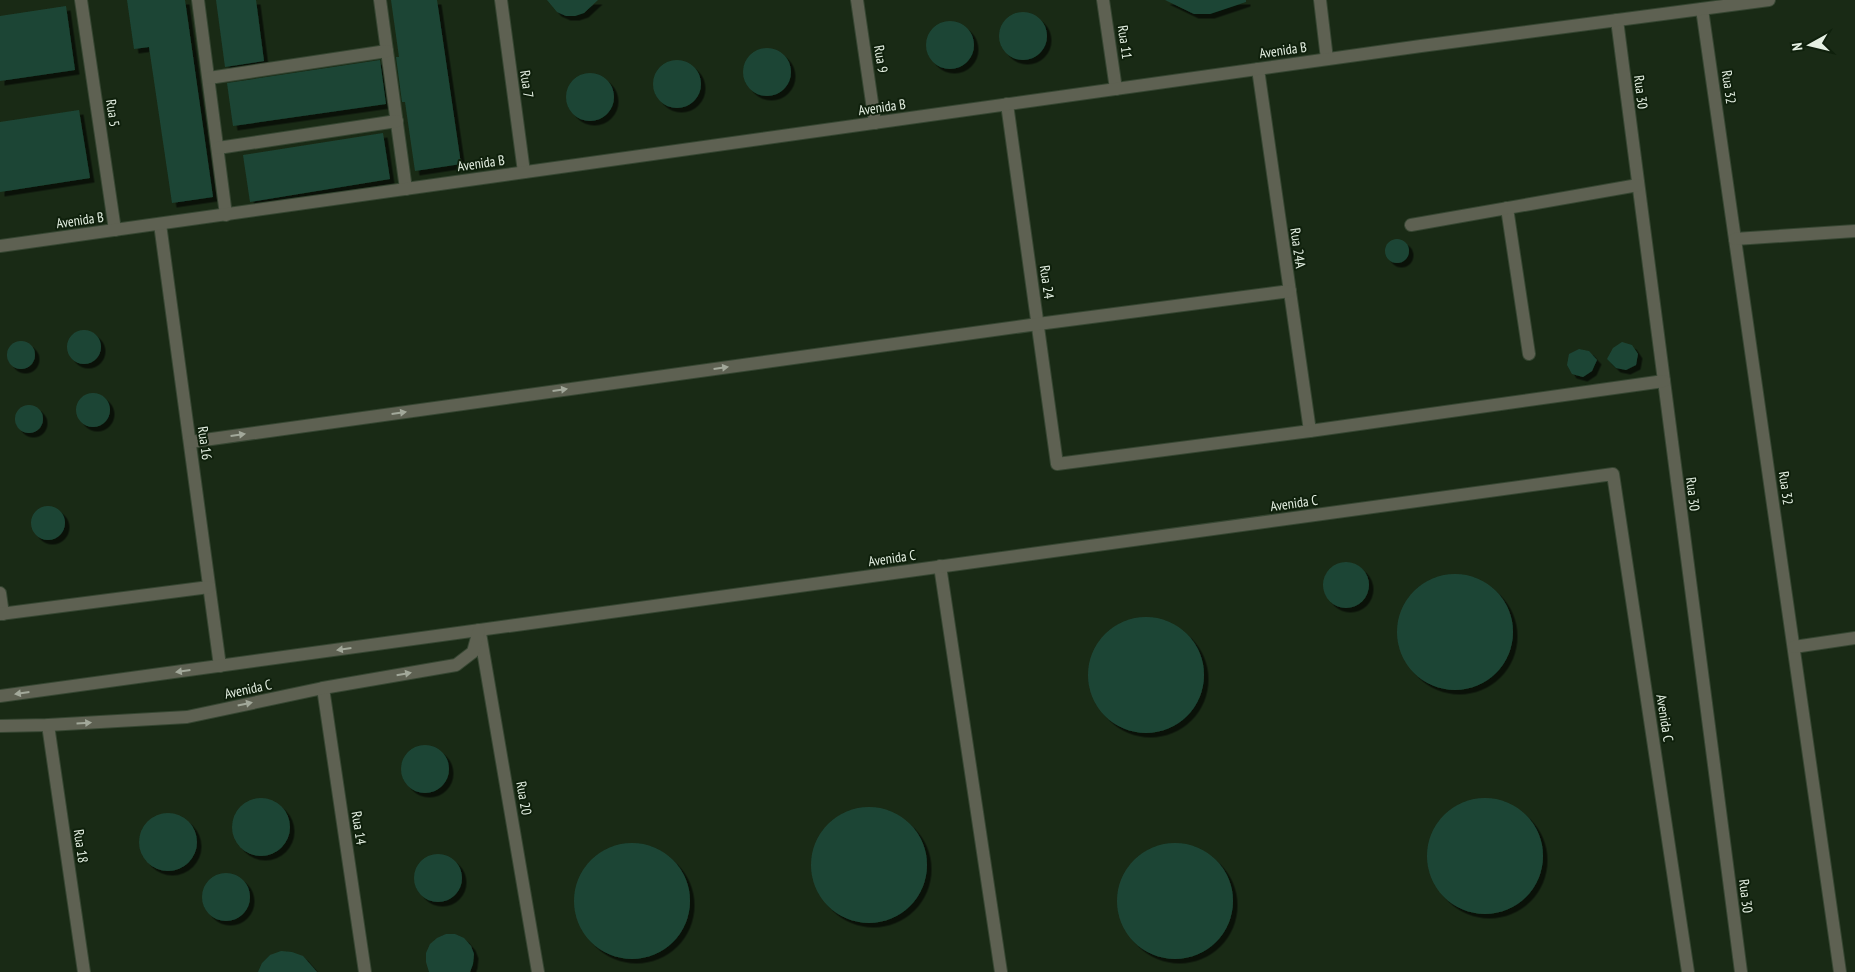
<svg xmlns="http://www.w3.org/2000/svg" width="1855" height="972" font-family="'PT Sans Narrow',sans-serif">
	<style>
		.building { fill: #1d4535; filter: url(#shadow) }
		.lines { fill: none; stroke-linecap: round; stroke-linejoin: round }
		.minor-casing { stroke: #364632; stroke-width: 14 }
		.minor { stroke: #5e6152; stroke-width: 12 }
		.oneway { fill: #a2a89a }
		.labels { text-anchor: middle; stroke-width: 4; stroke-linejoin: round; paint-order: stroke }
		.street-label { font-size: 14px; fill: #e5f0e3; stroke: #0f200c }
	</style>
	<defs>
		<filter id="shadow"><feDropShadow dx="4.5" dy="4.5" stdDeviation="0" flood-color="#0009"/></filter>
	</defs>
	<rect width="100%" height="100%" fill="#192a15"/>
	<!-- building -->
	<g class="building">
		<path d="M 127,0 L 185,0 L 213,197 L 172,203 L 149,47 L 134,49 Z"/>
		<path d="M 216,0 L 256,0 L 264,61 L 225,67 Z"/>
		<path d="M 391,0 L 437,0 L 461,164 L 415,171 L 405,102 L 402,102 L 396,57 L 399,57 Z"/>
		<path d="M 547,0 L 598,0 L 584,13 L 575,16 L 566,16 L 557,12 Z"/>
		<path d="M 1165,0 L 1246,0 L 1246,2 L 1210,14 L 1194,14 Z"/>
		<path d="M 66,6 L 75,70 L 0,81 L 0,16 Z"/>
		<circle cx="1023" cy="36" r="24"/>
		<circle cx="950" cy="45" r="24"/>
		<circle cx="767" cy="72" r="24"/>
		<path d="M 380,60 L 386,104 L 233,126 L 227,83 Z"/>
		<circle cx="677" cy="84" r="24"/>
		<circle cx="590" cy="97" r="24"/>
		<path d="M 79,110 L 90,178 L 0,192 L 0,122 Z"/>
		<path d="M 383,133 L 390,179 L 250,202 L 243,155 Z"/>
		<circle cx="1397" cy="251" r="12"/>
		<circle cx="84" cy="347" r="17"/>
		<circle cx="21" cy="355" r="14"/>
		<path d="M 1622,342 L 1632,345 L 1638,354 L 1636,365 L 1626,370 L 1616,368 L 1607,359 L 1613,348 Z"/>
		<path d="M 1579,349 L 1589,351 L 1597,360 L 1592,371 L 1583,377 L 1572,374 L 1567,365 L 1569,354 Z"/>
		<circle cx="93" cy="410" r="17"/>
		<circle cx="29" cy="419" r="14"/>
		<circle cx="48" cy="523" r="17"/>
		<circle cx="1346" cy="585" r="23"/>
		<circle cx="1455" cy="632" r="58"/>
		<circle cx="1146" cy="675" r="58"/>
		<circle cx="425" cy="769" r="24"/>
		<circle cx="261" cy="827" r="29"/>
		<circle cx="1485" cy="856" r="58"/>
		<circle cx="869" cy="865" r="58"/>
		<circle cx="168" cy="842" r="29"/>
		<circle cx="632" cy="901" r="58"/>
		<circle cx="1175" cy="901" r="58"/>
		<circle cx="438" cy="878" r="24"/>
		<circle cx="226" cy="897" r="24"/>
		<path d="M 446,934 L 455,934 L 464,938 L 471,946 L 474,954 L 473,964 L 470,972 L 429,972 L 426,962 L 426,953 L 430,944 L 437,938 Z"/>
		<path d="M 281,951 L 292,952 L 303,956 L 317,972 L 258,972 L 262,963 L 270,955 Z"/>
	</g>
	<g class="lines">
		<!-- minor casing -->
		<g class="minor-casing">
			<g id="minor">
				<path d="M 81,0 L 115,230"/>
				<path d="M 198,0 L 226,215"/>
				<path d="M 380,0 L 406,189"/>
				<path d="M 501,0 L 524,172"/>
				<path d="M 857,0 L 875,123"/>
				<path d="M 1103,0 L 1116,89"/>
				<path d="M 1320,0 L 1327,59"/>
				<path d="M 1702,9 L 1840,972"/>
				<path d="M 1617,20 L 1741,972"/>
				<path d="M 1258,69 L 1310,431"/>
				<path d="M 209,78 L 387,51"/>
				<path d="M 1007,104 L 1057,464 L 1310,431 L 1664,381"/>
				<path d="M 218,148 L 397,121"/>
				<path d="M 1507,208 L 1529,354"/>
				<path d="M 160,224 L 220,666"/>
				<path d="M 1411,225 L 1638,185"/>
				<path d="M 1735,239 L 1855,231"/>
				<path d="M 0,246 L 1421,46 L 1769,0"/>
				<path d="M 190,442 L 1038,324 L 1290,291"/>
				<path d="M 940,566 L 1001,972"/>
				<path d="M 0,593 L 3,614"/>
				<path d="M 0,614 L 209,587"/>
				<path d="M 480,633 L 538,972"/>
				<path d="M 1794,647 L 1855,638"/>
				<path d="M 323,688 L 365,972"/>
				<path d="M 0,696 L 1613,474 L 1688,972"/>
				<path d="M 48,725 L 84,972"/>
				<path d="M 0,726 L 48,725 L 187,717 L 323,688 L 456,665 L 473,652 L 479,630"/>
			</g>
		</g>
		<!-- minor -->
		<use href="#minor" class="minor"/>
	</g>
	<!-- one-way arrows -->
	<defs><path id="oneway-solid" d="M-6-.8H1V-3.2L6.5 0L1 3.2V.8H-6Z" transform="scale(1.25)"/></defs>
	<g class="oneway">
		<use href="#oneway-solid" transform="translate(721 368) rotate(-8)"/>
		<use href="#oneway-solid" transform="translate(560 390) rotate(-8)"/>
		<use href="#oneway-solid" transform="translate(399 413) rotate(-8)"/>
		<use href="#oneway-solid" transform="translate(238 435) rotate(-8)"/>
		<use href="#oneway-solid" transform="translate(344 649) rotate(172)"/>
		<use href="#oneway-solid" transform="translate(183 671) rotate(172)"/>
		<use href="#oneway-solid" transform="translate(404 674) rotate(-10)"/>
		<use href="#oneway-solid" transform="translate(22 693) rotate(172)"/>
		<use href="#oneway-solid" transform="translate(245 704) rotate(-12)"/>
		<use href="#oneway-solid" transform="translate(84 723) rotate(-4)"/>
	</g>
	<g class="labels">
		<!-- street labels -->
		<g class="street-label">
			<text transform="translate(1125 42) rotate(82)" y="5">Rua 11</text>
			<text transform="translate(1283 50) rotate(-8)" y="5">Avenida B</text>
			<text transform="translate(881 59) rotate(81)" y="5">Rua 9</text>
			<text transform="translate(527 84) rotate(82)" y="5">Rua 7</text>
			<text transform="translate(1729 87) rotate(82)" y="5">Rua 32</text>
			<text transform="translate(1641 92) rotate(83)" y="5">Rua 30</text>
			<text transform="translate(882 107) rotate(-8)" y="5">Avenida B</text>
			<text transform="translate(113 113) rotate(82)" y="5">Rua 5</text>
			<text transform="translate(481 163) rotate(-8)" y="5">Avenida B</text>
			<text transform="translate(80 220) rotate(-8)" y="5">Avenida B</text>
			<text transform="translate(1298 248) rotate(82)" y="5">Rua 24A</text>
			<text transform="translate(1047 282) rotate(82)" y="5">Rua 24</text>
			<text transform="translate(205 443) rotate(82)" y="5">Rua 16</text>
			<text transform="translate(1786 488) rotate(82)" y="5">Rua 32</text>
			<text transform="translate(1693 494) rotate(83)" y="5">Rua 30</text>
			<text transform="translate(1294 503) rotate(-8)" y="5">Avenida C</text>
			<text transform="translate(892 558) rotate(-8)" y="5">Avenida C</text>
			<text transform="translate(248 689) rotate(-12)" y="5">Avenida C</text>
			<text transform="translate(1665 718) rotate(81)" y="5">Avenida C</text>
			<text transform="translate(524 798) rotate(80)" y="5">Rua 20</text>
			<text transform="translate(359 828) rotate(81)" y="5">Rua 14</text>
			<text transform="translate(81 846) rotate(82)" y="5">Rua 18</text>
			<text transform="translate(1746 896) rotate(83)" y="5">Rua 30</text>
		</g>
	</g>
	<!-- north arrow -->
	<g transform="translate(1810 45) rotate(262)" stroke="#0f200c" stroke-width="4" paint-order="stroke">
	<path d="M0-4L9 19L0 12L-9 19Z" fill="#e5f0e3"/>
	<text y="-8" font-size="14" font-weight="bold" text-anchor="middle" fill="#e5f0e3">N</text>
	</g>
</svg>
